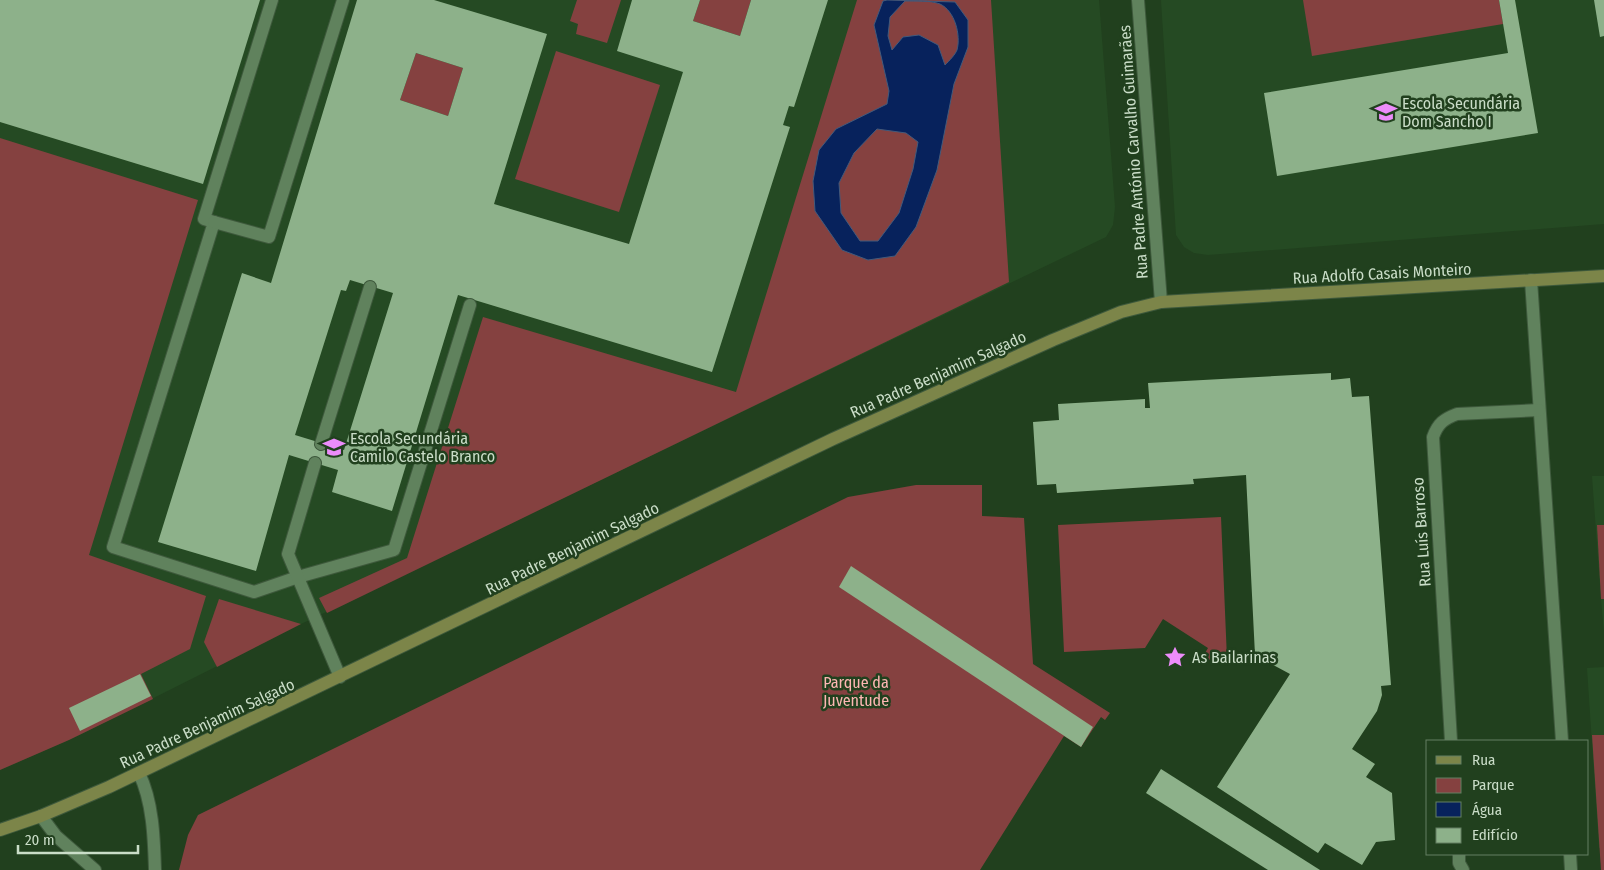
<svg xmlns="http://www.w3.org/2000/svg" width="1604" height="870" font-family="'Fira Sans Condensed',sans-serif">
	<style>
		.built { fill: #254a23 }
		.green { fill: #854140 }
		.water { fill: #07225c; stroke: #425a7c; fill-rule: evenodd }
		.building { fill: #8db18a; fill-rule: evenodd }
		.lines { fill: none; stroke-linecap: round; stroke-linejoin: round }
		.lane-casing { stroke: #3e593c; stroke-width: 14 }
		.street-casing { stroke: #3e593c; stroke-width: 14 }
		.secondary-casing { stroke: #3e593c; stroke-width: 14 }
		.lane { stroke: #60825d; stroke-width: 12 }
		.street { stroke: #60825d; stroke-width: 12 }
		.secondary { stroke: #7c8549; stroke-width: 12 }
		.labels { text-anchor: middle; stroke-width: 5; stroke-linejoin: round; paint-order: stroke }
		.poi-label { font-size: 16px; fill: #caddc8; stroke: #21401e; text-anchor: start }
		.street-label { font-size: 16px; fill: #caddc8; stroke: #21401e }
		.park-label { font-size: 16px; fill: #fdb6b3; stroke: #21401e }
	</style>
	<rect width="100%" height="100%" fill="#21401e"/>
	<!-- built -->
	<g class="built">
		<path d="M 0,0 L 1099,0 L 1115,207 L 1113,225 L 1106,237 L 301,624 L 82,734 L 0,770 Z"/>
		<path d="M 1161,0 L 1604,0 L 1604,224 L 1208,255 L 1194,253 L 1184,247 L 1176,235 Z"/>
		<path d="M 1592,476 L 1604,476 L 1604,632 L 1601,599 Z"/>
		<path d="M 1604,667 L 1604,849 L 1599,848 L 1587,668 Z"/>
	</g>
	<!-- green -->
	<g class="green">
		<path d="M 577,0 L 621,0 L 607,43 L 576,34 L 578,24 L 570,21 Z"/>
		<path d="M 700,0 L 751,0 L 740,36 L 693,21 Z"/>
		<path d="M 857,0 L 991,0 L 1009,282 L 327,613 L 319,598 L 407,558 L 483,317 L 736,392 Z"/>
		<path d="M 1303,0 L 1499,0 L 1503,24 L 1312,56 Z"/>
		<path d="M 556,51 L 660,85 L 619,212 L 515,179 Z"/>
		<path d="M 416,53 L 463,68 L 448,116 L 400,100 Z"/>
		<path d="M 0,138 L 198,200 L 89,555 L 206,596 L 190,649 L 141,674 L 153,699 L 69,740 L 0,770 Z"/>
		<path d="M 916,485 L 982,485 L 982,516 L 1024,518 L 1033,664 L 1110,713 L 1105,720 L 1101,717 L 1081,747 L 1064,736 L 980,870 L 179,870 L 188,835 L 198,815 L 848,497 Z"/>
		<path d="M 1221,517 L 1227,659 L 1201,660 L 1208,648 L 1163,619 L 1145,648 L 1064,652 L 1058,525 Z"/>
		<path d="M 1597,525 L 1604,525 L 1604,599 L 1601,599 Z"/>
		<path d="M 219,599 L 301,624 L 217,667 L 204,642 Z"/>
		<path d="M 1592,735 L 1604,735 L 1604,870 L 1601,870 Z"/>
	</g>
	<!-- water -->
	<path class="water" d="M 887,0 L 955,2 L 968,20 L 968,47 L 954,84 L 937,170 L 916,227 L 895,256 L 868,260 L 842,250 L 815,211 L 813,181 L 819,150 L 836,129 L 887,104 L 889,91 L 874,25 L 883,1 ZM 905,1 C 917,1 929,0 940,4 C 955,11 961,35 957,50 C 955,55 949,61 945,65 L 938,45 L 919,35 L 903,37 L 892,50 L 888,36 L 890,17 ZM 877,129 L 906,133 L 918,142 L 913,169 L 899,213 L 878,241 L 860,241 L 841,213 L 839,183 L 854,153 Z"/>
	<!-- building -->
	<g class="building">
		<path d="M 0,0 L 260,0 L 203,184 L 0,122 Z"/>
		<path d="M 357,0 L 434,0 L 547,34 L 494,204 L 629,244 L 683,72 L 617,51 L 632,0 L 700,0 L 693,21 L 740,36 L 751,0 L 828,0 L 794,107 L 789,106 L 783,125 L 790,127 L 712,372 L 458,295 L 392,511 L 332,492 L 338,470 L 289,455 L 256,571 L 158,542 L 242,273 L 271,283 ZM 416,53 L 463,68 L 448,116 L 400,100 ZM 350,280 L 393,293 L 344,450 L 295,435 L 341,290 L 346,291 Z"/>
		<path d="M 1499,0 L 1515,0 L 1538,133 L 1277,176 L 1264,93 L 1508,53 Z"/>
		<path d="M 1594,0 L 1604,0 L 1604,36 L 1600,37 Z"/>
		<path d="M 1331,373 L 1331,380 L 1350,378 L 1352,397 L 1369,396 L 1391,685 L 1381,686 L 1382,695 L 1377,711 L 1352,749 L 1375,764 L 1366,777 L 1392,793 L 1395,840 L 1376,842 L 1362,865 L 1325,843 L 1318,853 L 1217,787 L 1290,674 L 1255,655 L 1246,475 L 1193,479 L 1194,484 L 1057,493 L 1056,484 L 1037,485 L 1033,422 L 1059,420 L 1058,404 L 1145,399 L 1145,408 L 1150,408 L 1148,383 Z"/>
		<path d="M 851,566 L 1093,727 L 1081,747 L 839,587 Z"/>
		<path d="M 140,674 L 151,696 L 80,731 L 69,708 Z"/>
		<path d="M 1161,769 L 1320,870 L 1268,870 L 1146,793 Z"/>
	</g>
	<g class="lines">
		<!-- lane casing -->
		<g class="lane-casing">
			<g id="lane">
				<path d="M 272,0 L 204,219 L 214,222 L 113,547 L 254,592 L 298,577 L 394,550 L 470,305"/>
				<path d="M 214,222 L 269,237 L 343,0"/>
				<path d="M 321,444 L 370,287"/>
				<path d="M 315,463 L 288,554 L 340,677"/>
			</g>
		</g>
		<!-- street casing -->
		<g class="street-casing">
			<g id="street">
				<path d="M 1138,0 L 1161,302"/>
				<path d="M 1531,280 L 1562,741"/>
				<path d="M 1451,741 L 1433,437 C 1438,423 1444,419 1457,414 L 1539,410"/>
				<path d="M 139,773 C 153,802 154,838 155,870"/>
				<path d="M 41,816 L 56,836 L 95,870"/>
				<path d="M 1459,854 L 1459,863 L 1463,870"/>
				<path d="M 1570,854 L 1571,870"/>
			</g>
		</g>
		<!-- secondary casing -->
		<g class="secondary-casing">
			<path id="secondary" d="M 0,830 L 41,816 L 109,787 L 833,439 L 1053,340 L 1121,312 L 1161,302 L 1604,276"/>
		</g>
		<!-- lane -->
		<use href="#lane" class="lane"/>
		<!-- street -->
		<use href="#street" class="street"/>
		<!-- secondary -->
		<use href="#secondary" class="secondary"/>
	</g>
	<!-- icons -->
	<defs>
		<g id="school-bare" transform="scale(1.725)"><path d="M0-5L7-2L0 1L-7-2ZM-4 1L0 2.5L4 1V4Q0 6-4 4Z" fill="#ec8cfa" stroke="#21401e" stroke-width="2.5" paint-order="stroke"/></g>
		<g id="sight-bare" transform="scale(1.725)"><path d="M0-6L1.8-2.2L6-1.7L2.9 1.2L3.7 5.4L0 3.3L-3.7 5.4L-2.9 1.2L-6-1.7L-1.8-2.2Z" fill="#ec8cfa" stroke="#21401e" stroke-width="2.5" paint-order="stroke"/></g>
	</defs>
	<g fill-rule="evenodd">
		<use href="#school-bare" x="1386" y="112"/>
		<use href="#school-bare" x="334" y="447"/>
		<use href="#sight-bare" x="1175" y="657"/>
	</g>
	<g class="labels">
		<!-- poi labels -->
		<g class="poi-label">
			<text x="1402" y="109">Escola Secundária<tspan x="1402" dy="18">Dom Sancho I</tspan></text>
			<text x="350" y="444">Escola Secundária<tspan x="350" dy="18">Camilo Castelo Branco</tspan></text>
			<text x="1192" y="663">As Bailarinas</text>
		</g>
		<!-- street labels -->
		<g class="street-label">
			<text transform="translate(1133 152) rotate(-94)" y="6">Rua Padre António Carvalho Guimarães</text>
			<text transform="translate(1382 273) rotate(-3)" y="6">Rua Adolfo Casais Monteiro</text>
			<text transform="translate(938 374) rotate(-24)" y="6">Rua Padre Benjamim Salgado</text>
			<text transform="translate(1421 532) rotate(-94)" y="6">Rua Luís Barroso</text>
			<text transform="translate(572 548) rotate(-26)" y="6">Rua Padre Benjamim Salgado</text>
			<text transform="translate(207 723) rotate(-25)" y="6">Rua Padre Benjamim Salgado</text>
		</g>
		<!-- park labels -->
		<g class="park-label">
			<text x="856" y="688">Parque da<tspan x="856" dy="18">Juventude</tspan></text>
		</g>
	</g>
	<!-- legend -->
	<rect x="1426" y="740" width="162" height="115" fill="#21401e" stroke="#657f62"/>
	<rect x="1436" y="756" width="25" height="8" fill="#7c8549" stroke="#657f62"/>
	<text x="1472" y="765" font-size="15" fill="#caddc8">Rua</text>
	<rect x="1436" y="778" width="25" height="15" fill="#854140" stroke="#657f62"/>
	<text x="1472" y="790" font-size="15" fill="#caddc8">Parque</text>
	<rect x="1436" y="802" width="25" height="15" fill="#07225c" stroke="#657f62"/>
	<text x="1472" y="815" font-size="15" fill="#caddc8">Água</text>
	<rect x="1436" y="828" width="25" height="15" fill="#8db18a" stroke="#657f62"/>
	<text x="1472" y="840" font-size="15" fill="#caddc8">Edifício</text>
	<!-- scale -->
	<path d="M18 845v8h120v-8" fill="none" stroke="#caddc8" stroke-width="2.5"/>
	<text x="25" y="845" font-size="15" fill="#caddc8" stroke="#21401e" stroke-width="4" paint-order="stroke">20 m</text>
</svg>
